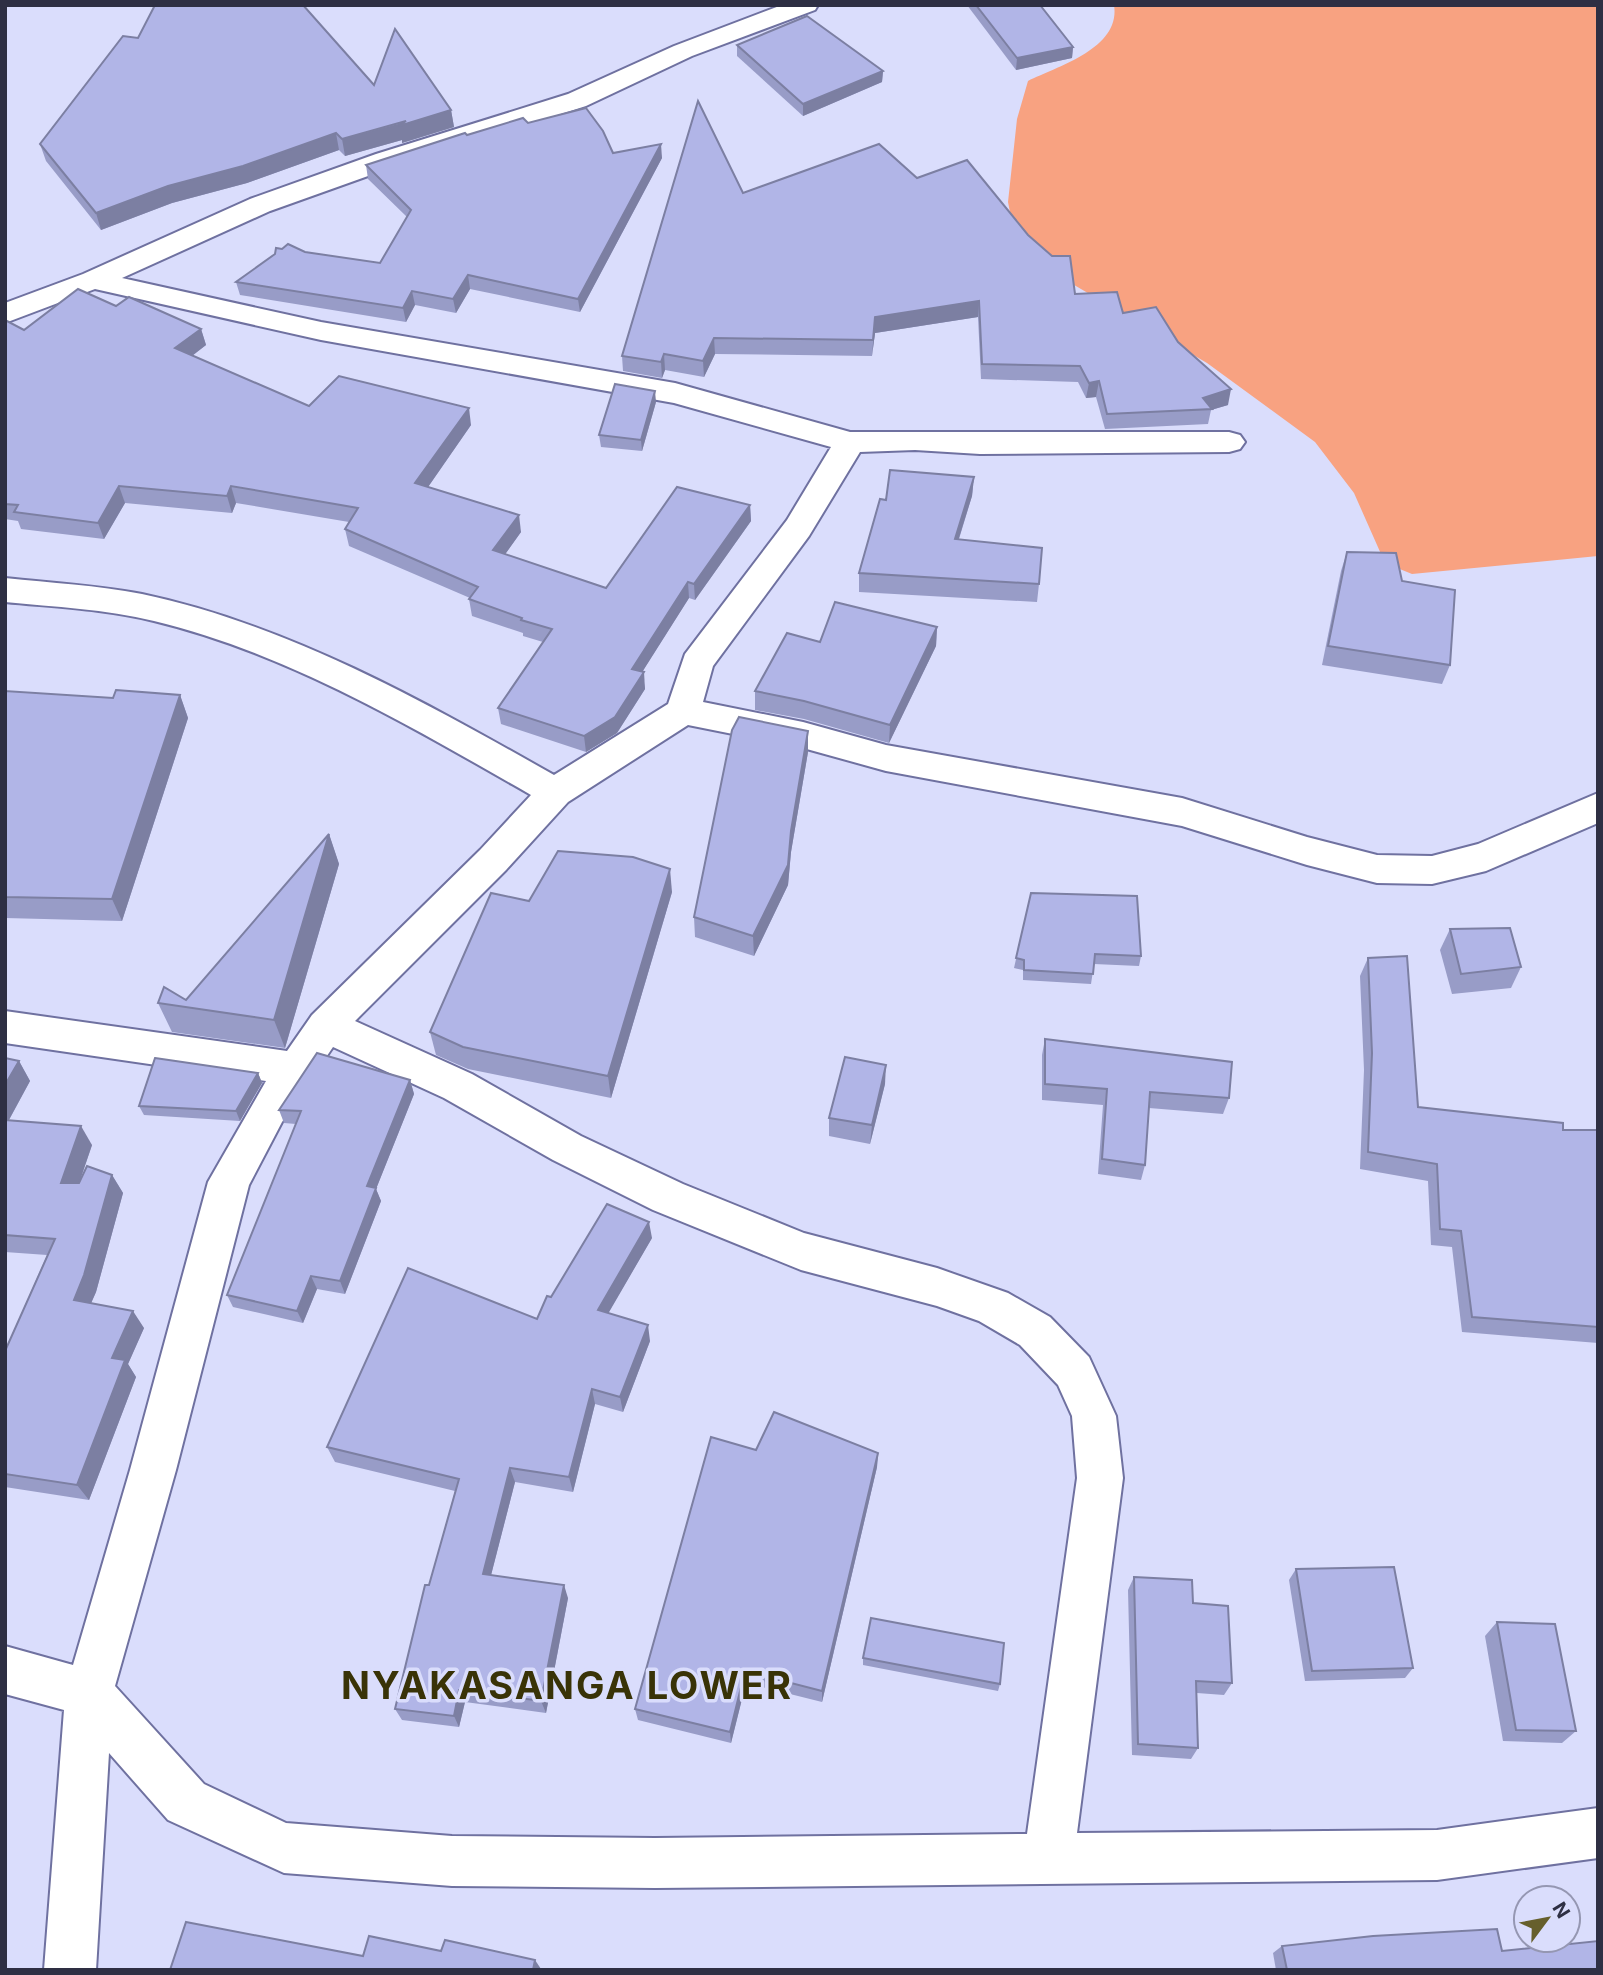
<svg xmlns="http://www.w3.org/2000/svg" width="1603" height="1975" font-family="Inter,sans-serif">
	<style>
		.green { fill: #f8a281 }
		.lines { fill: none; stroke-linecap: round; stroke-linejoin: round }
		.minor-casing { stroke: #6f71a0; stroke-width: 4 }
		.minor { fill: #fff; fill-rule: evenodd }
		.wall { fill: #989cc7 }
		.shaded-wall { fill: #7c7fa2 }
		.building { fill: #b1b5e7; stroke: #7c7fa2; stroke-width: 2 }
		.labels { text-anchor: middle; stroke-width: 7; stroke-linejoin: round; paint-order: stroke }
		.near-district-label { font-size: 38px; font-weight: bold; letter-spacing: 2px; fill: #393307; stroke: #daddfc }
	</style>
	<rect width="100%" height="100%" fill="#daddfc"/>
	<!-- green -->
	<path class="green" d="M 1114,5 L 1598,5 L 1598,556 L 1412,574 L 1385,563 L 1354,493 L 1315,442 L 1207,363 L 1018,252 L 1008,202 L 1017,119 L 1028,81 C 1059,66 1121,48 1114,5 Z"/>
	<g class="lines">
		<!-- minor casing -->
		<g class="minor-casing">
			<path id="minor" d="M 782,5 L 818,5 L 815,10 L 692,56 L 586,106 L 396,166 L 270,211 L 122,278 L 321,322 L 675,383 L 850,432 L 1229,432 L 1240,435 L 1245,442 L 1240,449 L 1229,452 L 980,454 L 915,450 L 860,452 L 809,536 L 713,666 L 703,702 L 803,722 L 886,745 L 1182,798 L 1307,837 L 1377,855 L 1432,856 L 1478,844 L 1598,793 L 1598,823 L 1486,871 L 1432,884 L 1377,883 L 1307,865 L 1182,826 L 886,771 L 803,748 L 688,725 L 568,802 L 506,870 L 355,1021 L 472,1074 L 581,1136 L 683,1184 L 804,1233 L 937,1268 L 1008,1293 L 1050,1317 L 1089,1357 L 1116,1416 L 1123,1478 L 1077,1833 L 1437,1830 L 1598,1808 L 1598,1858 L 1437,1880 L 655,1888 L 452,1886 L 284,1873 L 168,1820 L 109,1753 L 96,1970 L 44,1970 L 64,1710 L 5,1694 L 5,1646 L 73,1665 L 130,1470 L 208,1182 L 266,1081 L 5,1043 L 5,1011 L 287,1051 L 312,1015 L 480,850 L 531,795 C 412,727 287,653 154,621 C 105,609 55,607 5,602 L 5,578 C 51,583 97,585 142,594 C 289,625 425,702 554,775 L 668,704 L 685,654 L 787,520 L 831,447 L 674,403 L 321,340 L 95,289 L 5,323 L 5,303 L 83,274 L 250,199 L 376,154 L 568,94 L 674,46 ZM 333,1047 L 444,1098 L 553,1160 L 653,1210 L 801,1270 L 937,1306 L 979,1321 L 1020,1345 L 1058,1385 L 1072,1416 L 1077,1478 L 1027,1834 L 655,1838 L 452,1836 L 286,1823 L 204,1784 L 115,1686 L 176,1470 L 249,1185 L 282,1122 Z"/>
		</g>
		<!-- minor -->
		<use href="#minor" class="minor"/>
	</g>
	<!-- wall -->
	<g class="wall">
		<path d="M 967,5 L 1040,5 L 1073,47 L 1072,58 L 1016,70 Z"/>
		<path d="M 737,45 L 883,71 L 882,82 L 803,116 L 737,56 Z"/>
		<path d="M 374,85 L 451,110 L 454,127 L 402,143 L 402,140 L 345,156 L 339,150 L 247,183 L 172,203 L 101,230 L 46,161 L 40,144 Z"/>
		<path d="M 528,123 L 613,153 L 662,158 L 580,312 L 470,289 L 456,313 L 415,305 L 406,322 L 240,295 L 236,282 L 305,252 L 380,263 L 407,217 L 368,179 L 366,165 L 467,135 Z"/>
		<path d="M 917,178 L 1075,294 L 1123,313 L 1178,342 L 1228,405 L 1211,410 L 1208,424 L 1105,429 L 1096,397 L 1086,398 L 1078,382 L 981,379 L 978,317 L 875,333 L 872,356 L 715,354 L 704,377 L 665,370 L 662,378 L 623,371 L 622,356 L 743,193 Z"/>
		<path d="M 116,306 L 201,329 L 206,345 L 192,356 L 309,406 L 471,425 L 428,487 L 521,532 L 505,554 L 606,588 L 750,505 L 751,521 L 695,600 L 689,598 L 642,672 L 645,689 L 617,733 L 586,752 L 501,724 L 498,708 L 543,642 L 523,636 L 523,633 L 472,616 L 469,599 L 470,598 L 349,546 L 345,529 L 349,522 L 236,503 L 232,513 L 125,503 L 104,539 L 21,529 L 18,521 L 5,519 L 5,320 L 24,330 Z"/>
		<path d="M 656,402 L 642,451 L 601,447 L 599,435 Z"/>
		<path d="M 974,477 L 972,496 L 959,539 L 1039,584 L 1037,602 L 859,592 L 859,573 L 886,500 Z"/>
		<path d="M 1347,552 L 1402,581 L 1450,665 L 1442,684 L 1322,665 L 1341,571 Z"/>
		<path d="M 937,627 L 936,646 L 889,743 L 804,719 L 755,710 L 755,691 L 820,642 Z"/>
		<path d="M 5,691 L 113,698 L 180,695 L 188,718 L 122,921 L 5,918 Z"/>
		<path d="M 808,752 L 791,852 L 788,885 L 754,956 L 695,937 L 694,917 Z"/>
		<path d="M 329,834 L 339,864 L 285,1048 L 172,1032 L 158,1003 L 186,1000 Z"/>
		<path d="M 672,892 L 611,1098 L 468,1069 L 436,1055 L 430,1032 L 529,901 Z"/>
		<path d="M 1031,893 L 1141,956 L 1139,966 L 1094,964 L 1091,984 L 1023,980 L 1023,970 L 1014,968 Z"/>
		<path d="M 1450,929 L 1521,967 L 1511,988 L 1452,994 L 1440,950 Z"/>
		<path d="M 1368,958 L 1418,1107 L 1563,1130 L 1598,1130 L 1598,1343 L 1462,1332 L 1452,1247 L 1431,1245 L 1428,1181 L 1360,1169 L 1364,1070 L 1360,976 Z"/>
		<path d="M 1045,1039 L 1229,1098 L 1223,1114 L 1149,1108 L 1145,1165 L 1141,1180 L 1098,1174 L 1103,1105 L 1042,1100 L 1042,1055 Z"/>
		<path d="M 5,1058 L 19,1061 L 30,1081 L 9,1120 L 92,1145 L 79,1183 L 112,1175 L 123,1193 L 96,1292 L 91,1303 L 144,1328 L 128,1364 L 136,1377 L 89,1500 L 5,1487 L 5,1351 L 47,1255 L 5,1252 Z"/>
		<path d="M 258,1073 L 262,1083 L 240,1121 L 144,1115 L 139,1106 Z"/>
		<path d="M 410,1080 L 414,1094 L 376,1189 L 381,1201 L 345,1294 L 317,1289 L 303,1323 L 233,1307 L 227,1295 L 296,1124 L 284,1123 L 279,1110 Z"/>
		<path d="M 885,1084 L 870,1144 L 829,1136 L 829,1118 Z"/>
		<path d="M 652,1238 L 608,1313 L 650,1341 L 623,1412 L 595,1404 L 573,1492 L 515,1482 L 491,1575 L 568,1598 L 546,1713 L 465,1702 L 459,1727 L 402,1720 L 395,1709 L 455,1491 L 335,1462 L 327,1447 L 537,1319 L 551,1297 Z"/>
		<path d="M 756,1450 L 878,1453 L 877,1467 L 822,1702 L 746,1683 L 731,1743 L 638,1720 L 635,1709 Z"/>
		<path d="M 1296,1569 L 1413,1668 L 1405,1678 L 1305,1681 L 1289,1580 Z"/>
		<path d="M 1134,1577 L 1193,1603 L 1232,1683 L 1224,1695 L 1197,1693 L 1198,1748 L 1191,1759 L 1132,1755 L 1128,1590 Z"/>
		<path d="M 1497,1622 L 1576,1731 L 1562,1743 L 1503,1741 L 1485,1636 Z"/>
		<path d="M 863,1658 L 1000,1684 L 998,1691 L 863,1665 Z"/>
		<path d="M 1282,1946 L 1502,1951 L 1598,1970 L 1276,1970 L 1273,1953 Z"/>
	</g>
	<!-- shaded-wall -->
	<g class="shaded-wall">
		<path d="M 1073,47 L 1072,58 L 1016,70 L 1017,58 Z"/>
		<path d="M 883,71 L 882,82 L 803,116 L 803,104 Z"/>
		<path d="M 451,110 L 454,127 L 402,143 L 402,140 L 345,156 L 342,139 Z"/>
		<path d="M 336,133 L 339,150 L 247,183 L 172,203 L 101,230 L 96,213 L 168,186 Z"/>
		<path d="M 661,144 L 662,158 L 580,312 L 578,299 Z"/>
		<path d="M 468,275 L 470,289 L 456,313 L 453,299 Z"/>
		<path d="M 412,291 L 415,305 L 406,322 L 403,308 Z"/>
		<path d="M 979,301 L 978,317 L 875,333 L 872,356 L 875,317 Z"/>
		<path d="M 201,329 L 206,345 L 180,365 L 175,348 Z"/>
		<path d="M 714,338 L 715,354 L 704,377 L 703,361 Z"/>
		<path d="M 664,354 L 665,370 L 662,378 L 661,362 Z"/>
		<path d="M 1099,381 L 1096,397 L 1086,398 L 1089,383 Z"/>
		<path d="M 1231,389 L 1228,405 L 1211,410 L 1212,409 L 1203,398 Z"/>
		<path d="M 655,391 L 656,402 L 642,451 L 641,440 Z"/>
		<path d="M 469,408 L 471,425 L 419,500 L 415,483 Z"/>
		<path d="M 974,477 L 972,496 L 953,557 L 955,539 Z"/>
		<path d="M 119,486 L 125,503 L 104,539 L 98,523 Z"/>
		<path d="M 231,486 L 236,503 L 232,513 L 227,496 Z"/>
		<path d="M 750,505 L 751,521 L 695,600 L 694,584 Z"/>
		<path d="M 519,515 L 521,532 L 496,567 L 493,550 Z"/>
		<path d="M 688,582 L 689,598 L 634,685 L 632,669 Z"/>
		<path d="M 937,627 L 936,646 L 889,743 L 890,725 Z"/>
		<path d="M 644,672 L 645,689 L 617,733 L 586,752 L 584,736 Z"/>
		<path d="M 180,695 L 188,718 L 122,921 L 112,899 Z"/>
		<path d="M 808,731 L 808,752 L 791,852 L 788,885 L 754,956 L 753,936 L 791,831 Z"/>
		<path d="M 329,834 L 339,864 L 285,1048 L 274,1020 Z"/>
		<path d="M 670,869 L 672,892 L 611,1098 L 608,1076 Z"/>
		<path d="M 19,1061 L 30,1081 L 5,1127 L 5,1085 Z"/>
		<path d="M 886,1065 L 885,1084 L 870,1144 L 872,1125 Z"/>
		<path d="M 258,1073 L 262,1083 L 240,1121 L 236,1111 Z"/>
		<path d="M 410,1080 L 414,1094 L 376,1189 L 381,1201 L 345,1294 L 340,1281 L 367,1186 Z"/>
		<path d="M 81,1126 L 92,1145 L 73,1201 L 61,1183 Z"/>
		<path d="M 112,1175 L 123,1193 L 96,1292 L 85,1317 L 74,1300 Z"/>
		<path d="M 649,1222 L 652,1238 L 601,1326 L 598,1310 Z"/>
		<path d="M 311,1276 L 317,1289 L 303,1323 L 297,1311 Z"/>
		<path d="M 133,1311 L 144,1328 L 128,1364 L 136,1377 L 89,1500 L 77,1485 L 112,1358 Z"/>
		<path d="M 648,1325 L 650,1341 L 623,1412 L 620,1397 Z"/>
		<path d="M 592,1389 L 595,1404 L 573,1492 L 569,1477 Z"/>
		<path d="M 878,1453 L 877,1467 L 822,1702 L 822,1691 Z"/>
		<path d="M 510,1468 L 515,1482 L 488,1587 L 483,1574 Z"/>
		<path d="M 564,1585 L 568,1598 L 546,1713 L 541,1701 Z"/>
		<path d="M 745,1671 L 746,1683 L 731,1743 L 730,1732 Z"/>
		<path d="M 459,1690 L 465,1702 L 459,1727 L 454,1716 Z"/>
		<path d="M 535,1960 L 541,1969 L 533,1970 Z"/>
	</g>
	<!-- building -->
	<g class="building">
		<path d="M 155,5 L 303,5 L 374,85 L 395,29 L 451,110 L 399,126 L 406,121 L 342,139 L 336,133 L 243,166 L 168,186 L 96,213 L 40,144 L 123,36 L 138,38 Z"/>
		<path d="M 976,5 L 1040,5 L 1073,47 L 1017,58 Z"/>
		<path d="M 807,16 L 883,71 L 803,104 L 737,45 Z"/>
		<path d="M 698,101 L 743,193 L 879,144 L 917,178 L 967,160 L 1028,235 L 1052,256 L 1070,256 L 1075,294 L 1117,292 L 1123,313 L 1156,307 L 1178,342 L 1231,389 L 1203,398 L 1212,409 L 1107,414 L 1099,381 L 1089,383 L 1080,366 L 982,364 L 979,301 L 875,317 L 873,340 L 714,338 L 703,361 L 664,354 L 661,362 L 622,356 Z"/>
		<path d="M 586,108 L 603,131 L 613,153 L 661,144 L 578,299 L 468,275 L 453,299 L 412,291 L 403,308 L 236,282 L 275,254 L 276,248 L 282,249 L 288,244 L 305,252 L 380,263 L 411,210 L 366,165 L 465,133 L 467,135 L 523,118 L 528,123 Z"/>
		<path d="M 78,289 L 116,306 L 129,297 L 201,329 L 175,348 L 309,406 L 339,376 L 469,408 L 415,483 L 519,515 L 493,550 L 606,588 L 677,487 L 750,505 L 694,584 L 688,582 L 632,669 L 644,672 L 615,717 L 584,736 L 498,708 L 552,629 L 521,620 L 522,618 L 469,599 L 478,587 L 345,529 L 358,508 L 231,486 L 227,496 L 119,486 L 98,523 L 14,512 L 18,505 L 5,504 L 5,320 L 24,330 Z"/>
		<path d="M 615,384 L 655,391 L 641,440 L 599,435 Z"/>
		<path d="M 890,470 L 974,477 L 955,539 L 1042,548 L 1039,584 L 859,573 L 880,499 L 886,500 Z"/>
		<path d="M 1347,552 L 1396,553 L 1402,581 L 1455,590 L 1450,665 L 1328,646 Z"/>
		<path d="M 835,602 L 937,627 L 890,725 L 804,701 L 755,691 L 787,633 L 820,642 Z"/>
		<path d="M 116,690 L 180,695 L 112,899 L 5,897 L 5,691 L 113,698 Z"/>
		<path d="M 739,717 L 808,731 L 791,831 L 788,865 L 753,936 L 694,917 L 732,730 Z"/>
		<path d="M 329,834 L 274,1020 L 158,1003 L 164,987 L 186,1000 Z"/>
		<path d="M 558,851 L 633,857 L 670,869 L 608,1076 L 463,1047 L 430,1032 L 491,893 L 529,901 Z"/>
		<path d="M 1031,893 L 1137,896 L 1141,956 L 1095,954 L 1093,974 L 1024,970 L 1024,960 L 1016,958 Z"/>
		<path d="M 1510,928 L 1521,967 L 1461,974 L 1450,929 Z"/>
		<path d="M 1407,956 L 1418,1107 L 1563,1123 L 1563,1130 L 1598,1130 L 1598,1327 L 1472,1317 L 1461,1231 L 1440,1229 L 1437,1164 L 1368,1152 L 1372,1053 L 1368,958 Z"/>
		<path d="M 1045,1039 L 1232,1062 L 1229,1098 L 1150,1092 L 1145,1165 L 1102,1159 L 1107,1089 L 1045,1084 Z"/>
		<path d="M 317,1053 L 410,1080 L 367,1186 L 376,1188 L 340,1281 L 311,1276 L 297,1311 L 227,1295 L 301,1111 L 279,1110 Z"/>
		<path d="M 845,1057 L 886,1065 L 872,1125 L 829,1118 Z"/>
		<path d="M 5,1058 L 19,1061 L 5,1085 Z"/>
		<path d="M 155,1058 L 258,1073 L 236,1111 L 139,1106 Z"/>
		<path d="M 5,1120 L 81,1126 L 61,1183 L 79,1183 L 87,1166 L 112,1175 L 84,1275 L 74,1300 L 133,1311 L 112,1358 L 125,1360 L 77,1485 L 5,1474 L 5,1351 L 55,1239 L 5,1235 Z"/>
		<path d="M 607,1204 L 649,1222 L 598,1310 L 648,1325 L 620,1397 L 592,1389 L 569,1477 L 510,1468 L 483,1574 L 564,1585 L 541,1701 L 459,1690 L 454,1716 L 395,1709 L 425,1585 L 429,1585 L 459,1479 L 327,1447 L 408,1268 L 537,1319 L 547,1296 L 551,1297 Z"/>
		<path d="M 774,1412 L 878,1453 L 822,1691 L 745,1671 L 730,1732 L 635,1709 L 711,1437 L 756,1450 Z"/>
		<path d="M 1394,1567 L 1413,1668 L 1312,1671 L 1296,1569 Z"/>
		<path d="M 1134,1577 L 1192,1580 L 1193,1603 L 1228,1606 L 1232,1683 L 1196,1681 L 1198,1748 L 1138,1744 Z"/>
		<path d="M 871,1618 L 1004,1643 L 1000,1684 L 863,1658 Z"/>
		<path d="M 1497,1622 L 1555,1624 L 1576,1731 L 1516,1730 Z"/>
		<path d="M 186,1922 L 363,1956 L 369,1936 L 441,1951 L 445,1940 L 535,1960 L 533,1970 L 170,1970 Z"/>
		<path d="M 1497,1929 L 1502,1951 L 1598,1941 L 1598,1970 L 1287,1970 L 1282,1946 L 1373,1936 Z"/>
	</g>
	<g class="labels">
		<!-- near-district labels -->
		<g class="near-district-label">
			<text x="567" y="1699">NYAKASANGA LOWER</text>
		</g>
	</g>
	<!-- border -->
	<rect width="1603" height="1975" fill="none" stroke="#2e2f43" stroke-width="14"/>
	<!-- north arrow -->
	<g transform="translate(1547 1919) rotate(58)"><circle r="33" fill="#daddfc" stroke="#9597b2" stroke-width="2"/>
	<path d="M0-5L12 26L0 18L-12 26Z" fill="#665f2c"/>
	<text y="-10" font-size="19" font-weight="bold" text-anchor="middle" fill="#2e2f43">N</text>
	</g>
</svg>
